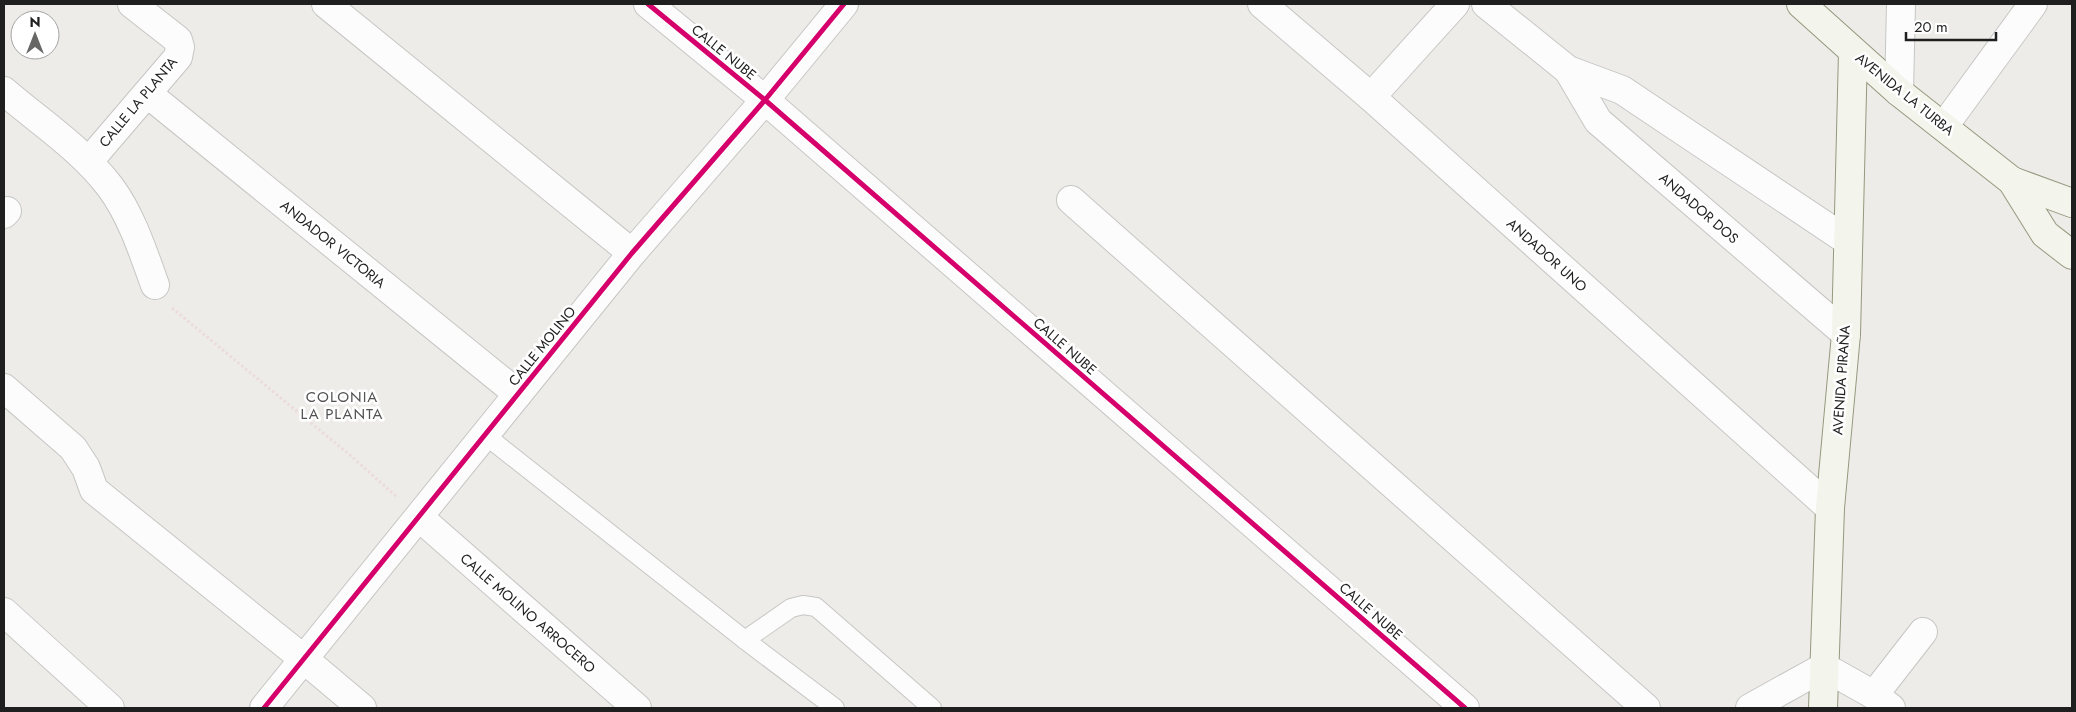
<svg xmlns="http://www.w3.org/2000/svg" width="2076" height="712" font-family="Jost,sans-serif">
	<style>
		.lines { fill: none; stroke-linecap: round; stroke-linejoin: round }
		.lane-casing { stroke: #c6c6c4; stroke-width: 20 }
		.street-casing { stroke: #c6c6c4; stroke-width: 30 }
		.secondary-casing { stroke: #96987f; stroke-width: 30 }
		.path { stroke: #ecdcd9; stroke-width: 3; stroke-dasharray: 2.5 2.5; stroke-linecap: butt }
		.lane { stroke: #fcfcfc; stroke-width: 18 }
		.street { stroke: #fcfcfc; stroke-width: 28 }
		.secondary { stroke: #f3f4eb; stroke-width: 28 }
		.cycleway-casing { stroke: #fff; stroke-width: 8 }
		.cycleway { stroke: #d6006c; stroke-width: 5 }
		.labels { text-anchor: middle; stroke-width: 5; stroke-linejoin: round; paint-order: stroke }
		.street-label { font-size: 14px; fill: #1f1f1f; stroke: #fff }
		.neighbourhood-label { font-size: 15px; letter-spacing: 1px; fill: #525252; stroke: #fff }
	</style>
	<rect width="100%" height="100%" fill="#edece8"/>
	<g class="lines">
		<!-- lane casing -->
		<g class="lane-casing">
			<g id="lane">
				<path d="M 485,435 L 745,640 L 835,708"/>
				<path d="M 745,640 L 791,608 L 803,605 L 816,607 L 932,708"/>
			</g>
		</g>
		<!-- street casing -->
		<g class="street-casing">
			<g id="street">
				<path d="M 326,4 L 632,253"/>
				<path d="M 648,4 L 765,100 L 1465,708"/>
				<path d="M 1262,4 L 1371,97 L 1830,508"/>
				<path d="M 1486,4 L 1568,70 L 1622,90 L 1848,241"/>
				<path d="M 1568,70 L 1598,121 L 1846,334"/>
				<path d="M 4,91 C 40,122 83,150 111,188 C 132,217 143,252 155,285"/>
				<path d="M 1899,92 L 1901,4"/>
				<path d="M 148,94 L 518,394"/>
				<path d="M 1371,97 L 1455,4"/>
				<path d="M 1944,126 L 2033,4"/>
				<path d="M 89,161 L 178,57 L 180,47 L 178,40 L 132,4"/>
				<path d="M 1071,200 L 1646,708"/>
				<path d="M 4,214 L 7,211"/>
				<path d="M 4,388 L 73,448 L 86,468 L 94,490 L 305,660 L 362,708"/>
				<path d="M 420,518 L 637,708"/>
				<path d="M 4,612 L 110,708"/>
				<path d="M 1874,695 L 1923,632"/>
				<path d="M 264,708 L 632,253 L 765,100 L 844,4"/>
				<path d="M 1750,708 L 1824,667 L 1874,695 L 1891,708"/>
			</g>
		</g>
		<!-- secondary casing -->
		<g class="secondary-casing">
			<g id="secondary">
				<path d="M 1801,4 L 1899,92 L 2012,181 L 2045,234 L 2072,255"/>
				<path d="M 2012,181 L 2072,203"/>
				<path d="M 1823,708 L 1830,508 L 1846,334 L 1853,52"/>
			</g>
		</g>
		<!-- path -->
		<path class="path" d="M 172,308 L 351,456 L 397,497"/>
		<!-- lane -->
		<use href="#lane" class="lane"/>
		<!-- street -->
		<use href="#street" class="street"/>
		<!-- secondary -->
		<use href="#secondary" class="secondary"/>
		<!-- cycleway casing -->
		<g class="cycleway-casing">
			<g id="cycleway">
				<path d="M 648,4 L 765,100 L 1465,708"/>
				<path d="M 264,708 L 632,253 L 765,100 L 844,4"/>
			</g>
		</g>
		<!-- cycleway -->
		<use href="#cycleway" class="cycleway"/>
	</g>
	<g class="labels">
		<!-- street labels -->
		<g class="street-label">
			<text transform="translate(724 52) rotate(39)" y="5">CALLE NUBE</text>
			<text transform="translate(1905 94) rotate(39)" y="5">AVENIDA LA TURBA</text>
			<text transform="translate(138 102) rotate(-50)" y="5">CALLE LA PLANTA</text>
			<text transform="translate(1699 208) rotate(41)" y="5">ANDADOR DOS</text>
			<text transform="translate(333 244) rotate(39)" y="5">ANDADOR VICTORIA</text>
			<text transform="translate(1547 255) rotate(42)" y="5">ANDADOR UNO</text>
			<text transform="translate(542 346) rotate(-51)" y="5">CALLE MOLINO</text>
			<text transform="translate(1065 346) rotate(41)" y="5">CALLE NUBE</text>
			<text transform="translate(1841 380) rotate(-86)" y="5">AVENIDA PIRAÑA</text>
			<text transform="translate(1371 611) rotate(41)" y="5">CALLE NUBE</text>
			<text transform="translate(528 613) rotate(41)" y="5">CALLE MOLINO ARROCERO</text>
		</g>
		<!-- neighbourhood labels -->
		<g class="neighbourhood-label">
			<text x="342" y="402">COLONIA<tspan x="342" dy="17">LA PLANTA</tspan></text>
		</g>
	</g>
	<!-- border -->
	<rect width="2076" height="712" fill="none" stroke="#1f1f1f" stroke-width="10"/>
	<!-- north arrow -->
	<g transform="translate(35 35)"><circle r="24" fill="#ffffff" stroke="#a5a5a5"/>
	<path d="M0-4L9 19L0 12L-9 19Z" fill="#676765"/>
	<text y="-8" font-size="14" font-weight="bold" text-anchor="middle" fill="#1f1f1f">N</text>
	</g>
	<!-- scale -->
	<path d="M1906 32v8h90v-8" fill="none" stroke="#1f1f1f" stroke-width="2.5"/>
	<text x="1914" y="32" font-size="15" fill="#1f1f1f" stroke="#ffffff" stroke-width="4" paint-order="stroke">20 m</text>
</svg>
